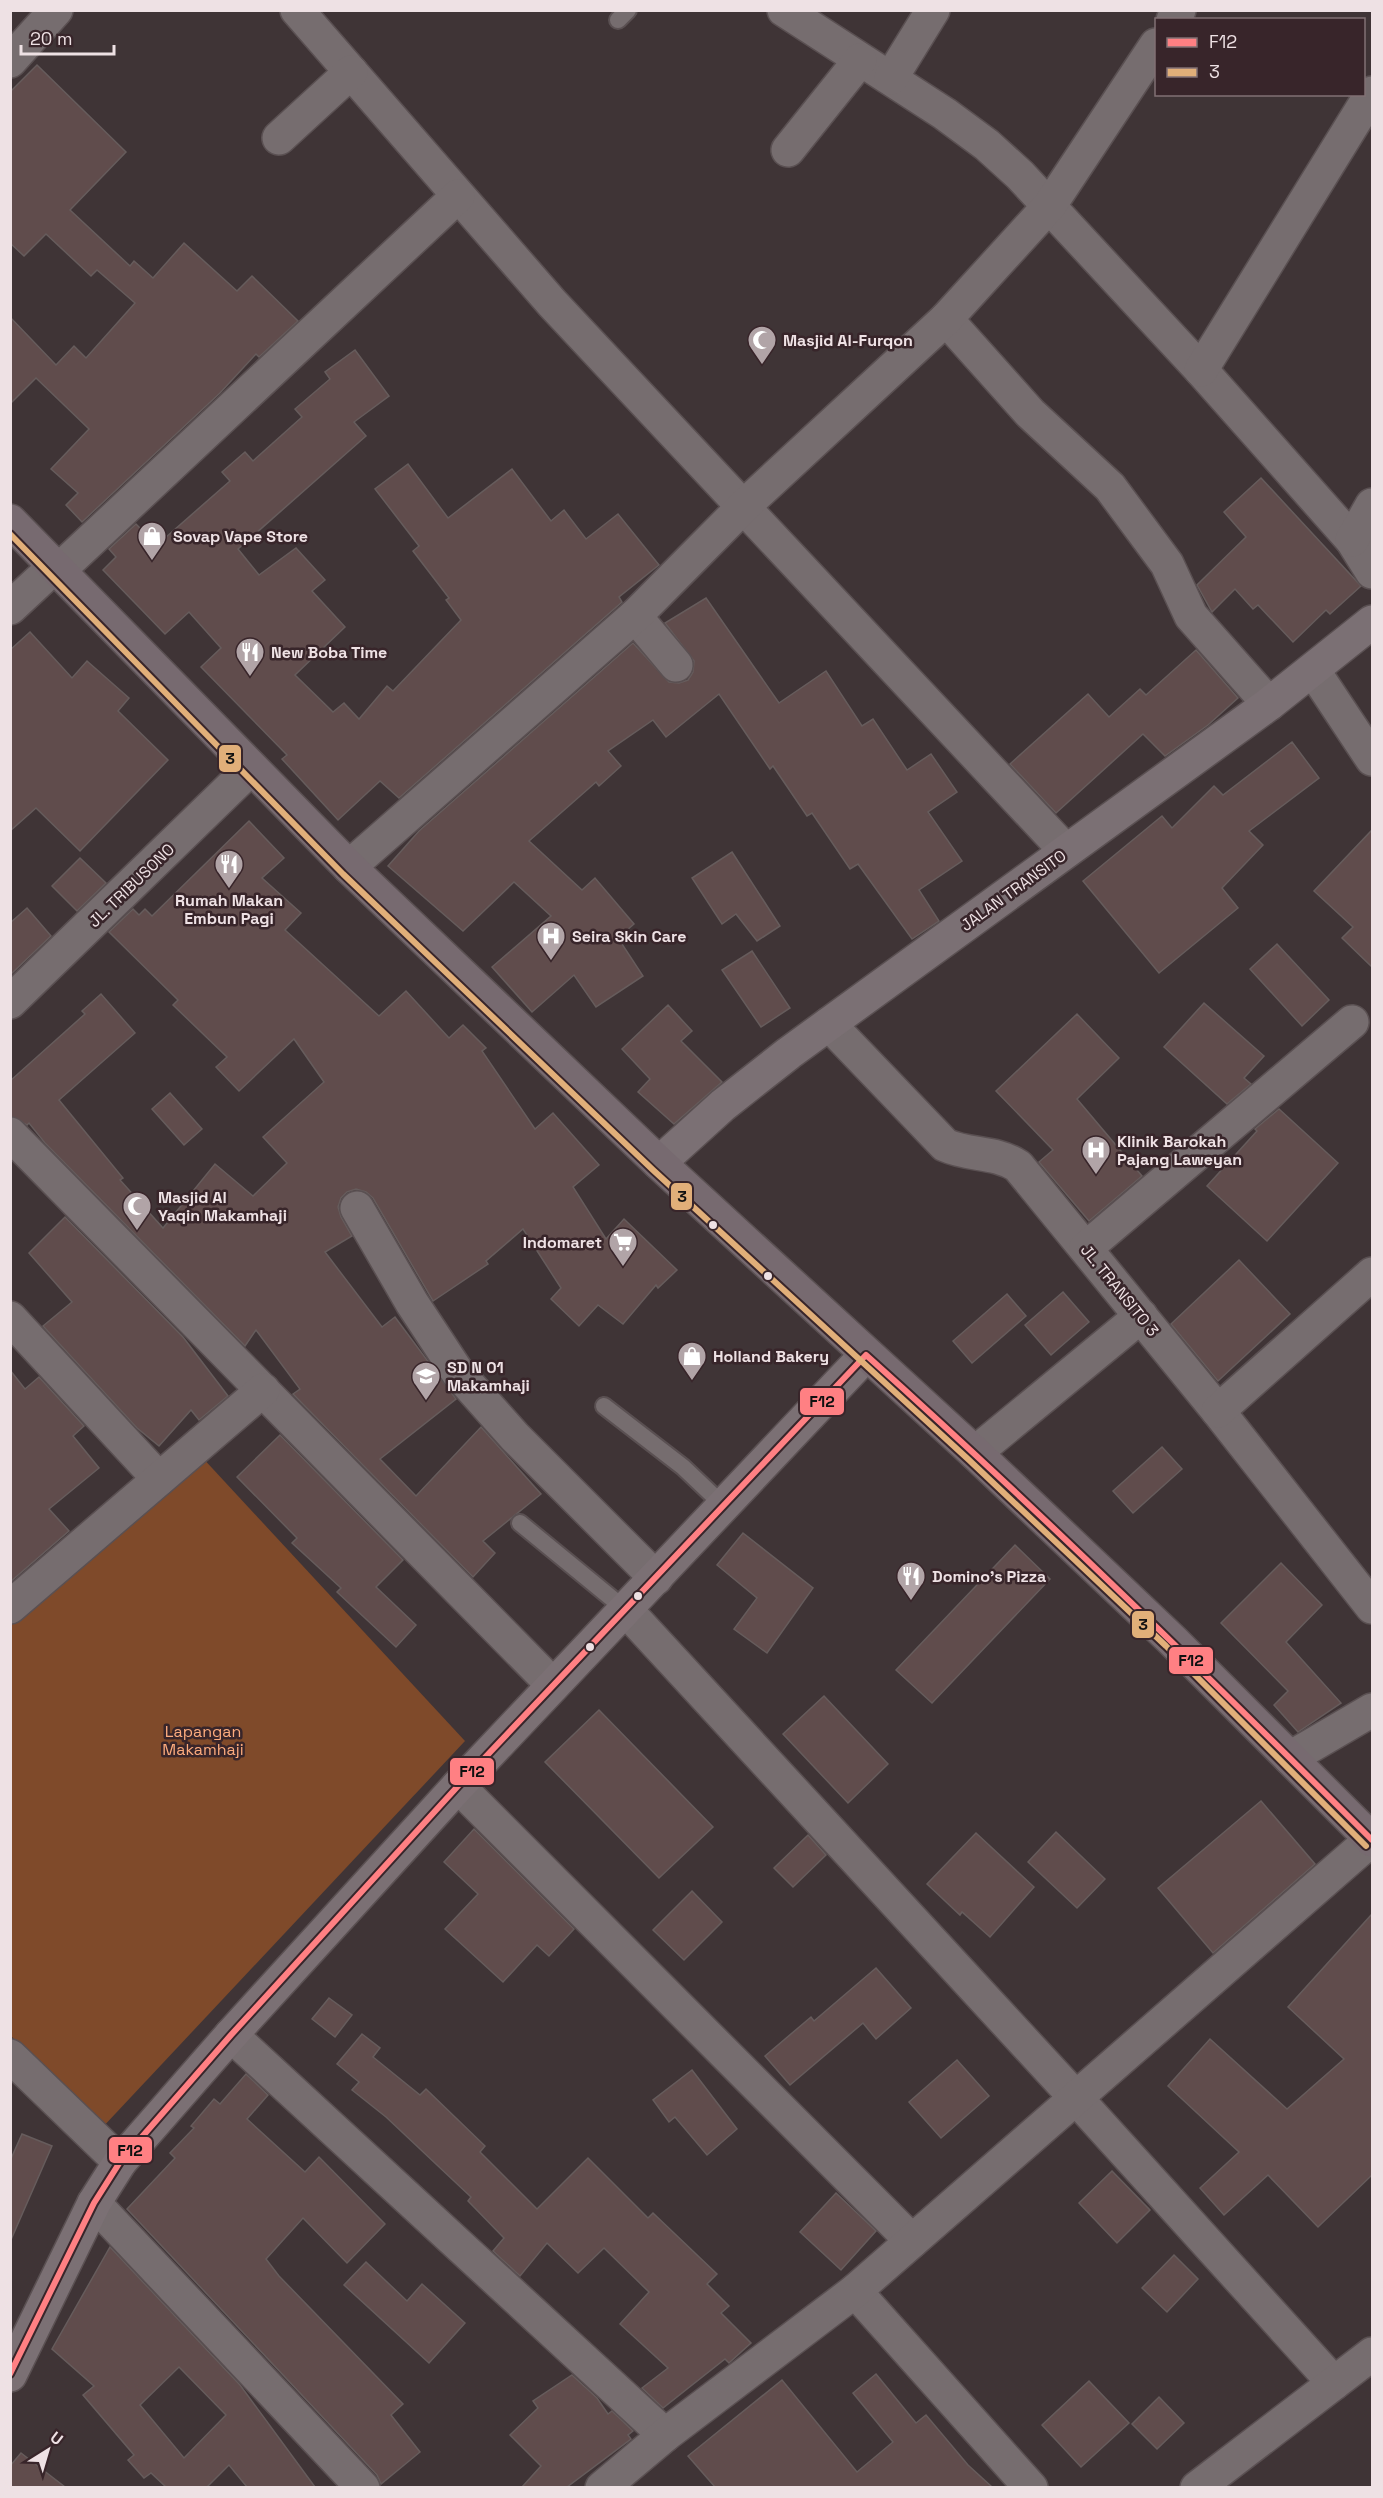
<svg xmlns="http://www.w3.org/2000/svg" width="1383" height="2498" font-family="'Space Grotesk',sans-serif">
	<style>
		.green { fill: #7f4a2a }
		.building { fill: #604c4c; stroke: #665c5c; stroke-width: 1.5; fill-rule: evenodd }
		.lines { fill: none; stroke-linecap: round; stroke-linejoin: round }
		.service-casing { stroke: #5a5052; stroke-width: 20 }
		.minor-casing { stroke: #5a5052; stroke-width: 36 }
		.secondary-casing { stroke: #5a5052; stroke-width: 36 }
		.primary-casing { stroke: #5a5052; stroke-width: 36 }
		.service { stroke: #766d6f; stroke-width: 16 }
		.minor { stroke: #766d6f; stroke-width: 33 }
		.secondary { stroke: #7b7074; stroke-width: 33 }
		.primary { stroke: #776a70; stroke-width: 33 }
		.bus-1-casing { stroke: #38252a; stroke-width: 10 }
		.bus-2-casing { stroke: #38252a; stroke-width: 10 }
		.bus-1 { stroke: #ff8083; stroke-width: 6 }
		.bus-2 { stroke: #e1af79; stroke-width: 6 }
		.bus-dot { fill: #eee1e4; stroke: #38252a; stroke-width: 2 }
		.labels { text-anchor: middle; stroke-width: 5; stroke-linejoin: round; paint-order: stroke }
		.poi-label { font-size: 16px; font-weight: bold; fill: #eee1e4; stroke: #38252a; text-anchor: start }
		.street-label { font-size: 16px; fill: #eee1e4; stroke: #38252a }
		.park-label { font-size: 16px; fill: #fdac7e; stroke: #38252a }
		.line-badge { stroke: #38252a; stroke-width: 2 }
		.pale-badge-label { font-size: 16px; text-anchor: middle; font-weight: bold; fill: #111 }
	</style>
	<rect width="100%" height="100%" fill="#3f3436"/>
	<!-- green -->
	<path class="green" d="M 200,1455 L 465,1741 L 101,2129 L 11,2036 L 10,1620 Z"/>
	<!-- building -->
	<g class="building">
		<path d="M 37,65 L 126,152 L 70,210 L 130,266 L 134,261 L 153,278 L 184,243 L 237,291 L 252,276 L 298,321 L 259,357 L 256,354 L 220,393 L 82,522 L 66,505 L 78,493 L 51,469 L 89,429 L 36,378 L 10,404 L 10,317 L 56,365 L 74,346 L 86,358 L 135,303 L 97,270 L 91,276 L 46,234 L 24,256 L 10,243 L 10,92 Z"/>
		<path d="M 355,350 L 389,396 L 354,422 L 366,436 L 238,549 L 259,575 L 296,548 L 325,580 L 312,591 L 345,627 L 295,675 L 333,712 L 344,703 L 359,719 L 387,686 L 393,691 L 461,620 L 446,600 L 449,598 L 413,551 L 419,546 L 375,489 L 408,464 L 448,518 L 512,469 L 551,521 L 564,510 L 586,539 L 618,514 L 659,565 L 619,597 L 622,602 L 399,798 L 380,781 L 338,820 L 282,759 L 287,755 L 201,667 L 221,648 L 189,612 L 165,634 L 103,570 L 116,557 L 109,549 L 136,524 L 157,545 L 230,481 L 222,472 L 245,452 L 253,461 L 302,417 L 295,409 L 330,379 L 325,372 Z"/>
		<path d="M 1261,478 L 1361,586 L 1330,614 L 1326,610 L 1293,642 L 1258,605 L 1253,609 L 1235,589 L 1212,612 L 1197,585 L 1246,537 L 1224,512 Z"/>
		<path d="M 706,598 L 779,703 L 826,671 L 862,726 L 873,719 L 907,770 L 931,754 L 957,792 L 928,812 L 962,861 L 919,890 L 939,921 L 912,939 L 858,864 L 850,869 L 812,813 L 807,816 L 773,766 L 770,769 L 719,694 L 666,737 L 653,720 L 608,751 L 621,766 L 599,786 L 596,782 L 529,841 L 582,890 L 595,878 L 634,924 L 618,938 L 643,976 L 596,1007 L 574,975 L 532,1012 L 492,967 L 551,916 L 514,882 L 463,931 L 388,866 L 419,831 L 633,643 L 669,682 L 679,683 L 688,680 L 693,672 L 694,661 L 665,623 Z"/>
		<path d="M 30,632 L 72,678 L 87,661 L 129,698 L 118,711 L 168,760 L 80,851 L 36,808 L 10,831 L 10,650 Z"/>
		<path d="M 1196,650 L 1238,698 L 1208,725 L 1165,756 L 1143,734 L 1056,813 L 1010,764 L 1088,694 L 1109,717 L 1140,689 L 1146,695 Z"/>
		<path d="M 1292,742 L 1319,778 L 1249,831 L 1263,845 L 1222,888 L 1238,908 L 1159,973 L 1083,881 L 1162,816 L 1172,828 L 1214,786 L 1223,795 Z"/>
		<path d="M 249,821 L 284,858 L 262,878 L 301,913 L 285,930 L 379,1016 L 406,991 L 449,1038 L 463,1025 L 486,1048 L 482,1051 L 535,1129 L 553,1113 L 599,1165 L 573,1187 L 606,1239 L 624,1219 L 677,1270 L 658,1288 L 656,1285 L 623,1324 L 598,1305 L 579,1326 L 551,1299 L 561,1288 L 523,1229 L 486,1261 L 488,1264 L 433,1301 L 373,1198 L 366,1192 L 356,1189 L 347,1192 L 341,1198 L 338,1207 L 341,1217 L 352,1236 L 325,1252 L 382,1327 L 395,1317 L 456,1399 L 380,1459 L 416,1496 L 481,1427 L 541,1494 L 483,1541 L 495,1553 L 473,1577 L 293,1394 L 300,1389 L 256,1330 L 245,1346 L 45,1143 L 29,1123 L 27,1125 L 10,1116 L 10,1081 L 85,1014 L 82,1011 L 101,994 L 135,1033 L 59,1100 L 123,1178 L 120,1180 L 163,1228 L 215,1164 L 253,1196 L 287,1163 L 263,1137 L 324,1082 L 294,1039 L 239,1091 L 216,1067 L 227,1057 L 173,1005 L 178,1000 L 109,932 L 133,909 L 139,915 L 145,909 L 152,916 Z"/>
		<path d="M 1372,830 L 1372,967 L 1342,938 L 1353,927 L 1314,891 Z"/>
		<path d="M 732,852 L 780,926 L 757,941 L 736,914 L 722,924 L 692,878 Z"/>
		<path d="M 80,858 L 106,883 L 77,911 L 52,886 Z"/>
		<path d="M 27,908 L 51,936 L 10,975 L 10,923 Z"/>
		<path d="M 1277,944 L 1329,1000 L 1302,1026 L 1250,969 Z"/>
		<path d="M 752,951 L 790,1008 L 761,1027 L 722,970 Z"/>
		<path d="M 1204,1003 L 1264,1056 L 1244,1078 L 1251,1084 L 1227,1104 L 1164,1047 Z"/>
		<path d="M 668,1005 L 692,1031 L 681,1041 L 722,1082 L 674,1124 L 638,1092 L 650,1079 L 622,1049 Z"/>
		<path d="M 1077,1014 L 1119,1058 L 1077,1099 L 1142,1176 L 1089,1221 L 1039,1162 L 1053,1150 L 996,1091 Z"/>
		<path d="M 170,1093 L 202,1129 L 184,1145 L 152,1109 Z"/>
		<path d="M 1279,1109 L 1338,1163 L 1267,1241 L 1207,1186 L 1257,1131 L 1255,1129 Z"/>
		<path d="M 65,1217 L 183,1337 L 228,1396 L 199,1420 L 191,1410 L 159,1446 L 137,1428 L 43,1326 L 72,1302 L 29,1253 Z"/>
		<path d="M 1239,1260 L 1290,1314 L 1218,1381 L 1171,1324 Z"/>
		<path d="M 1063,1292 L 1089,1322 L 1051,1355 L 1025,1325 Z"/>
		<path d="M 1007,1294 L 1026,1316 L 972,1363 L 953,1341 Z"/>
		<path d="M 10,1370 L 25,1389 L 39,1377 L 84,1426 L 73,1436 L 99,1468 L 49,1509 L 69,1531 L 10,1582 Z"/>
		<path d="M 280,1435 L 403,1560 L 376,1587 L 416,1625 L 396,1647 L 337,1592 L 341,1588 L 292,1543 L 297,1538 L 237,1477 Z"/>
		<path d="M 1162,1447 L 1182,1469 L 1133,1513 L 1113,1491 Z"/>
		<path d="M 743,1533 L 813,1588 L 767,1653 L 734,1629 L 757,1598 L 717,1565 Z"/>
		<path d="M 1015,1545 L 1050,1579 L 932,1703 L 896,1670 Z"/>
		<path d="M 1281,1563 L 1322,1605 L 1286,1642 L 1341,1703 L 1298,1732 L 1274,1705 L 1288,1691 L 1221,1623 Z"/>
		<path d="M 824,1696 L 888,1764 L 848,1803 L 783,1734 Z"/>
		<path d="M 599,1710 L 713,1827 L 659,1878 L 545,1762 Z"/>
		<path d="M 1261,1801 L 1315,1864 L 1213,1953 L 1158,1888 Z"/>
		<path d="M 474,1829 L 574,1929 L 549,1956 L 537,1945 L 503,1982 L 445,1929 L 478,1894 L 444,1862 Z"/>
		<path d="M 1056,1832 L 1105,1879 L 1077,1908 L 1028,1862 Z"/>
		<path d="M 976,1833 L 1034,1887 L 990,1937 L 962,1912 L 960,1915 L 927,1884 Z"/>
		<path d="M 808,1835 L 826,1855 L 793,1887 L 774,1868 Z"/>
		<path d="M 692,1891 L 722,1922 L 684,1960 L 653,1930 Z"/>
		<path d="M 1372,1914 L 1372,2175 L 1318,2227 L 1268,2175 L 1224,2215 L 1200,2188 L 1239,2152 L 1168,2086 L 1210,2039 L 1287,2109 L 1344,2059 L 1288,2007 Z"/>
		<path d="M 876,1968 L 911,2008 L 876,2039 L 863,2023 L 790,2085 L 765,2056 L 811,2017 L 814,2021 Z"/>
		<path d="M 329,1998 L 352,2015 L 335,2037 L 312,2019 Z"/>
		<path d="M 362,2034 L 380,2048 L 373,2057 L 420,2095 L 426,2089 L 485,2146 L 480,2152 L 537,2209 L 588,2158 L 648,2218 L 653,2213 L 717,2274 L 707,2284 L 729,2306 L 721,2313 L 751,2343 L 729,2363 L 725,2359 L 663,2408 L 642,2388 L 668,2368 L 620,2324 L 649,2292 L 604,2248 L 578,2273 L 547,2243 L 520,2276 L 493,2251 L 504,2238 L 468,2201 L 471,2197 L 386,2117 L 352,2090 L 359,2082 L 337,2064 Z"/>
		<path d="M 957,2060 L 989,2096 L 941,2138 L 909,2102 Z"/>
		<path d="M 692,2070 L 737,2129 L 707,2155 L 675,2117 L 669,2122 L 653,2100 Z"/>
		<path d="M 246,2074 L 268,2095 L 247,2119 L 305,2172 L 319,2157 L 385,2224 L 347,2263 L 303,2218 L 266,2259 L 279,2276 L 403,2404 L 391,2415 L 420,2452 L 381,2484 L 377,2475 L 127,2209 L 175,2158 L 170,2153 L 194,2128 L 191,2126 L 214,2099 L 220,2104 Z"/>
		<path d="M 22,2134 L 52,2146 L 10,2242 L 10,2161 Z"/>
		<path d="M 1112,2171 L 1150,2210 L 1117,2243 L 1079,2203 Z"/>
		<path d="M 836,2193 L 876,2231 L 841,2270 L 800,2232 Z"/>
		<path d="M 110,2247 L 240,2385 L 315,2487 L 247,2487 L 229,2465 L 207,2487 L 166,2487 L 151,2473 L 144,2478 L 128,2460 L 134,2455 L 83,2395 L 94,2386 L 52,2349 ZM 179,2367 L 226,2415 L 184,2458 L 140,2405 Z"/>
		<path d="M 1174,2255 L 1198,2279 L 1167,2312 L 1142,2288 Z"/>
		<path d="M 366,2262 L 407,2301 L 422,2284 L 465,2323 L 429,2363 L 344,2285 Z"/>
		<path d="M 876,2374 L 916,2423 L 926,2415 L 968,2465 L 992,2487 L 715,2487 L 688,2456 L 782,2380 L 857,2472 L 893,2442 L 853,2393 Z"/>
		<path d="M 572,2375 L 597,2398 L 608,2414 L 612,2411 L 633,2431 L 628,2435 L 631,2439 L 567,2487 L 522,2487 L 541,2466 L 510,2435 L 538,2408 L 533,2401 Z"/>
		<path d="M 1089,2381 L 1129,2423 L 1081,2467 L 1042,2425 Z"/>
		<path d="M 1159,2397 L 1184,2423 L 1157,2449 L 1132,2424 Z"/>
		<path d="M 21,2453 L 65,2487 L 10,2487 L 10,2466 Z"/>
	</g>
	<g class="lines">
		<!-- service casing -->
		<g class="service-casing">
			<g id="service">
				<path d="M 618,20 L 628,10"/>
				<path d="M 604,1406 L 683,1467 L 724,1506"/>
				<path d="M 520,1523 L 626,1610"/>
			</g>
		</g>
		<!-- minor casing -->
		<g class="minor-casing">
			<g id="minor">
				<path d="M 297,10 L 552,303 L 1066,851"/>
				<path d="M 784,10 L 945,114 L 987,145 L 1020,175 L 1201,370 L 1352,540 L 1372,572"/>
				<path d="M 1173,20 L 1179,10"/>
				<path d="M 10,61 L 56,10"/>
				<path d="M 891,78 L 933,10"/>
				<path d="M 279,138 L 351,72"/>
				<path d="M 788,150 L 860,60"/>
				<path d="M 946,319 L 1030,413 L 1110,487 L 1167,564 L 1191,616 L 1269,704"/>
				<path d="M 1201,370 L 1372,93"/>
				<path d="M 1352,540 L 1372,505"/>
				<path d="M 58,571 L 458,196"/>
				<path d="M 10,608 L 54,567"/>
				<path d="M 635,616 L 676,665"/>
				<path d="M 1313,670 L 1372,759"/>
				<path d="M 349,867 L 635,616 L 744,506 L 946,319 L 1050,205 L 1156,45"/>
				<path d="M 10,1002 L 251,768"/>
				<path d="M 829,1024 L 945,1145 C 969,1156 995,1151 1018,1166 L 1218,1411 L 1372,1607"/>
				<path d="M 10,1134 L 552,1684"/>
				<path d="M 357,1208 L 412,1303 L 458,1373 L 515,1437 L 656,1578"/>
				<path d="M 1086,1248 L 1352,1022"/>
				<path d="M 10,1318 L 159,1479"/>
				<path d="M 1218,1411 L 1372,1274"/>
				<path d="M 975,1453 L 1141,1316"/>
				<path d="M 10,1607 L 263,1390"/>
				<path d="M 626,1610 L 1076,2098 L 1334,2383"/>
				<path d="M 1290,1758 L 1372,1710"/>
				<path d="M 458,1786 L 912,2241"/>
				<path d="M 231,2035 L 665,2435"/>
				<path d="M 10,2056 L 120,2162"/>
				<path d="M 94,2203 L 363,2488"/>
				<path d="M 855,2291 L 1031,2488"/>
				<path d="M 602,2488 L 665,2435 L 855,2291 L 1372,1839"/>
				<path d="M 1197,2488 L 1372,2354"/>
			</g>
		</g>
		<!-- secondary casing -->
		<g class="secondary-casing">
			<g id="secondary">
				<path d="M 659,1163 L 723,1105 L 789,1053 L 1269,704 L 1372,622"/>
				<path d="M 10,2375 L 94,2203 L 120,2162 L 231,2035 L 458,1786 L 866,1355"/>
			</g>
		</g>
		<!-- primary casing -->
		<g class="primary-casing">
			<path id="primary" d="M 10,521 L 349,867 L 659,1163 L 975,1453 L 1172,1640 L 1372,1840"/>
		</g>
		<!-- service -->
		<use href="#service" class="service"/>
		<!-- minor -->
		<use href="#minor" class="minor"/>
		<!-- secondary -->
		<use href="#secondary" class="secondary"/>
		<!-- primary -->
		<use href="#primary" class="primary"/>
		<!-- bus-1 casing -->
		<g class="bus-1-casing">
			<path id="bus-1" d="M 10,2374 L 94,2203 L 120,2162 L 231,2035 L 458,1786 L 866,1355 C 1040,1511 1207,1675 1372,1840"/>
		</g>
		<!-- bus-2 casing -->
		<g class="bus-2-casing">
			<path id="bus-2" d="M 10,534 L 343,874 L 653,1170 L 969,1460 L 1166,1646 L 1366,1846"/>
		</g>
		<!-- bus-1 -->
		<use href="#bus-1" class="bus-1"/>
		<!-- bus-2 -->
		<use href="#bus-2" class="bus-2"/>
	</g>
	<!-- icons -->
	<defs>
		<g id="mosque-pin" transform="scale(1.5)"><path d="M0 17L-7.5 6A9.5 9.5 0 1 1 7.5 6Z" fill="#b1a4a7" stroke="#38252a"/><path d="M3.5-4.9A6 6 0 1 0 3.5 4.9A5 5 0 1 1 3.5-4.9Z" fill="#fff"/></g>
		<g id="shop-pin" transform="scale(1.5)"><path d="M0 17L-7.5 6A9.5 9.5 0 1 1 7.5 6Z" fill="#b1a4a7" stroke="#38252a"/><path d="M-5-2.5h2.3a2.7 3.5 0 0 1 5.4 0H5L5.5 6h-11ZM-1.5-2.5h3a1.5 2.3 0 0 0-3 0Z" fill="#fff"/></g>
		<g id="restaurant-pin" transform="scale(1.5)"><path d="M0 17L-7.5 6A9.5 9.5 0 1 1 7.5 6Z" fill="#b1a4a7" stroke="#38252a"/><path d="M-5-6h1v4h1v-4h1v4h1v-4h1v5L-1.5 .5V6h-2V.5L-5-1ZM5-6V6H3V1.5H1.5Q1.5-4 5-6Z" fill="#fff"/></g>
		<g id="hospital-pin" transform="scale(1.5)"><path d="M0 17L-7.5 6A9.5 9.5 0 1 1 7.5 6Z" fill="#b1a4a7" stroke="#38252a"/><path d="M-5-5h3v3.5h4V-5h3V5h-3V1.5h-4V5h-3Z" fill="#fff"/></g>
		<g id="supermarket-pin" transform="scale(1.5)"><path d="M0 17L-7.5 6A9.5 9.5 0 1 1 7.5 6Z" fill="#b1a4a7" stroke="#38252a"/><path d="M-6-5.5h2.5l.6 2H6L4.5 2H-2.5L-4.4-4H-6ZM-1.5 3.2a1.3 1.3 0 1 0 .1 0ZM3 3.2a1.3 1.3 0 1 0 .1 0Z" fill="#fff"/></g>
		<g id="school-pin" transform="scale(1.5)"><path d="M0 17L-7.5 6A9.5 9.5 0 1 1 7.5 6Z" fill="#b1a4a7" stroke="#38252a"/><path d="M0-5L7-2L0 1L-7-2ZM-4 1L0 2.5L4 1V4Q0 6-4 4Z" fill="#fff"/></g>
	</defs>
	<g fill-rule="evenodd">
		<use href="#mosque-pin" x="762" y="340"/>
		<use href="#shop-pin" x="152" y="536"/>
		<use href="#restaurant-pin" x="250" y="652"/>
		<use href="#restaurant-pin" x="229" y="864"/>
		<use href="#hospital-pin" x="551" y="936"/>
		<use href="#hospital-pin" x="1096" y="1150"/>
		<use href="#mosque-pin" x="137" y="1206"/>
		<use href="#supermarket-pin" x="623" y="1242"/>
		<use href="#shop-pin" x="692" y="1356"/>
		<use href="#school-pin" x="426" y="1376"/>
		<use href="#restaurant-pin" x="911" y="1576"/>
	</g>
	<!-- markers -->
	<g class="bus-dot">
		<circle cx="713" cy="1225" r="5"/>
		<circle cx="768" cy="1276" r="5"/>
		<circle cx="638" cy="1596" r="5"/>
		<circle cx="590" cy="1647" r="5"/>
	</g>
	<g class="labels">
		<!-- poi labels -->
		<g class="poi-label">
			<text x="783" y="346">Masjid Al-Furqon</text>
			<text x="173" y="542">Sovap Vape Store</text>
			<text x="271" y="658">New Boba Time</text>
			<text x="229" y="906" text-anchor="middle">Rumah Makan<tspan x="229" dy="18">Embun Pagi</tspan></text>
			<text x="572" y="942">Seira Skin Care</text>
			<text x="1117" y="1147">Klinik Barokah<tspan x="1117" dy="18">Pajang Laweyan</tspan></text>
			<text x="158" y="1203">Masjid Al<tspan x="158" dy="18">Yaqin Makamhaji</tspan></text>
			<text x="602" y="1248" text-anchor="end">Indomaret</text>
			<text x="713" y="1362">Holland Bakery</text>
			<text x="447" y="1373">SD N 01<tspan x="447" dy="18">Makamhaji</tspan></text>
			<text x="932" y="1582">Domino's Pizza</text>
		</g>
		<!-- street labels -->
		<g class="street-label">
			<text transform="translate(131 885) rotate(-44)" y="6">JL. TRIBUSONO</text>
			<text transform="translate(1013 890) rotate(-36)" y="6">JALAN TRANSITO</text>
			<text transform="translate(1120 1290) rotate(51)" y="6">JL. TRANSITO 3</text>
		</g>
		<!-- park labels -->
		<g class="park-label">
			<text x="203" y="1737">Lapangan<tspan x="203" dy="18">Makamhaji</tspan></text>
		</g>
	</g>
	<g class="line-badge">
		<rect x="218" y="744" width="24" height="29" rx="6" fill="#e1af79"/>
		<rect x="670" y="1182" width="23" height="29" rx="6" fill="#e1af79"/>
		<rect x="799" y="1387" width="46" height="29" rx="6" fill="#ff8083"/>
		<rect x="1131" y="1610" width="24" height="29" rx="6" fill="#e1af79"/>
		<rect x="1168" y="1646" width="46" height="29" rx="6" fill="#ff8083"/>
		<rect x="449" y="1757" width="46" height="29" rx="6" fill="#ff8083"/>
		<rect x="108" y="2136" width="45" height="28" rx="6" fill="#ff8083"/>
	</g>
	<g class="pale-badge-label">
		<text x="230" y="764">3</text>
		<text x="682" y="1202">3</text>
		<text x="822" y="1407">F12</text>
		<text x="1143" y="1630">3</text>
		<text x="1191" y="1666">F12</text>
		<text x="472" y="1777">F12</text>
		<text x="130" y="2156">F12</text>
	</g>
	<!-- border -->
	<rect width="1383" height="2498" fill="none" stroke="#eee1e4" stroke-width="24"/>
	<!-- legend -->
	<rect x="1155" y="18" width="210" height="78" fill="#38252a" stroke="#817074" stroke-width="1.5"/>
	<rect x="1167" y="38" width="30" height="9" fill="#ff8083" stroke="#817074" stroke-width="1.5"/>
	<text x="1209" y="48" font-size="18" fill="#eee1e4">F12</text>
	<rect x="1167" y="68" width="30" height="9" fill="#e1af79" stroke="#817074" stroke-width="1.5"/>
	<text x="1209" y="78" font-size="18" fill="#eee1e4">3</text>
	<!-- north arrow -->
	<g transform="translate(48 2450) rotate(37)" stroke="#38252a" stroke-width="4.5" paint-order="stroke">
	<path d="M0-4.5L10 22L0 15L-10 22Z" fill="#eee1e4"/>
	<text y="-9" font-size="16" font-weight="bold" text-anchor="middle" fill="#eee1e4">U</text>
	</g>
	<!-- scale -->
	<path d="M21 45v9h93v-9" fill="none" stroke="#eee1e4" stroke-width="3"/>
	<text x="30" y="45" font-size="18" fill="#eee1e4" stroke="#38252a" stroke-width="4.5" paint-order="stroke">20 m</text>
</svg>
